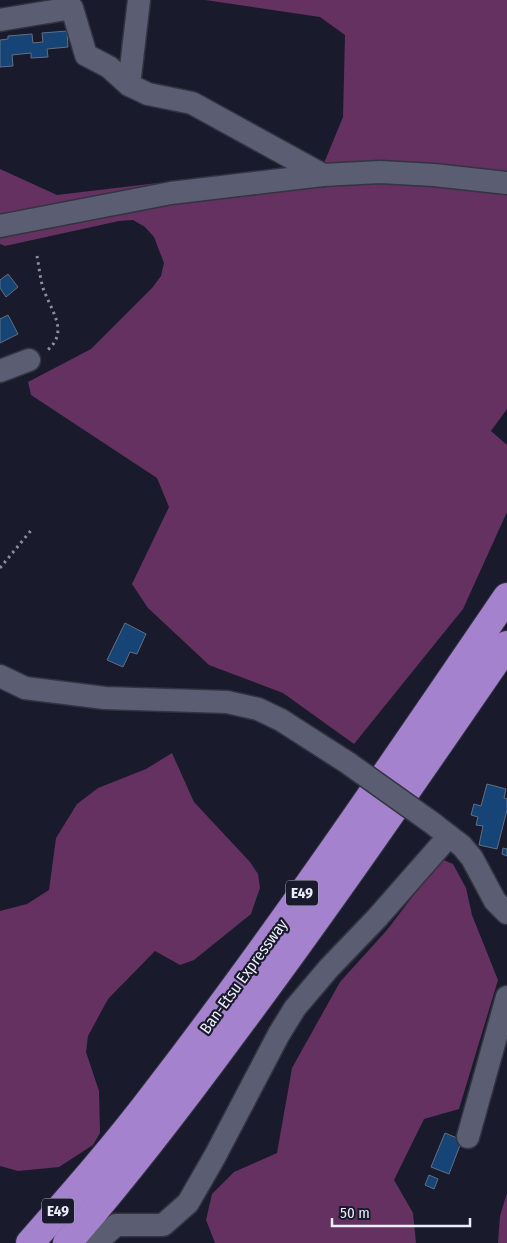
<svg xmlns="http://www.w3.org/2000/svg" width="507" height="1243" font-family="'Fira Sans Condensed',sans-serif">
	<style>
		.forest { fill: #643160 }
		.building { fill: #164476; stroke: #616f81 }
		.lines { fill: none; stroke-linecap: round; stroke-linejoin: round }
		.minor-casing { stroke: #333442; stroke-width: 25 }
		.highway-casing { stroke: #333442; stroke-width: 30 }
		.path { stroke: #8b8d9b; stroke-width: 3; stroke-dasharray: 2.5 4; stroke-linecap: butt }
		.minor { stroke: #5b5e72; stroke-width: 22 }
		.highway { stroke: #a582ce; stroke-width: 28 }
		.minor-bridge-casing { stroke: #333442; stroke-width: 25; stroke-linecap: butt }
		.minor-bridge { stroke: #5b5e72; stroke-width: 22 }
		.labels { text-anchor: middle; stroke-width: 4.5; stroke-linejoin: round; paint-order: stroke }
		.shield { fill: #191b2c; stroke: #acaebc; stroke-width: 1 }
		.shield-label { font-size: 15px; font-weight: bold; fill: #ebedf9 }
		.street-label { font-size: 16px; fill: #ebedf9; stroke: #191b2c }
	</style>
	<rect width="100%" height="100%" fill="#191b2c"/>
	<!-- forest -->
	<g class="forest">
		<path d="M 205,0 L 507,0 L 507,409 L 491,431 L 507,445 L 507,512 L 463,609 L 354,744 L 283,693 L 209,665 L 148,608 L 132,584 L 169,507 L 157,478 L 31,395 L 28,382 L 91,349 L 152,288 L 161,276 L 164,263 L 154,237 L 145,227 L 133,220 L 119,221 L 5,246 L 0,244 L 0,169 L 57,195 L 166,182 L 315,185 L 343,117 L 345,35 L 320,17 Z"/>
		<path d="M 172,753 L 194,802 L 250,862 L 258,874 L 260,888 L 251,914 L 194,960 L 180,965 L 155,951 L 108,999 L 88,1036 L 86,1052 L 99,1091 L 100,1133 L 93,1145 L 59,1167 L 18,1171 L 0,1166 L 0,911 L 27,904 L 49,890 L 56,838 L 77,804 L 98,788 L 146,769 Z"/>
		<path d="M 441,859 L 453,864 L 466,888 L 472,915 L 498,980 L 459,1109 L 424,1119 L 394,1180 L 413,1213 L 416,1243 L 215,1243 L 206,1220 L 212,1194 L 234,1172 L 277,1153 L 292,1068 L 340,982 L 387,930 Z"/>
		<path d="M 507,1193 L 507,1243 L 498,1243 L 500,1216 Z"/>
	</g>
	<!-- building -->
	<g class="building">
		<path d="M 67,31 L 68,47 L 47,49 L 48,57 L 31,58 L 31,53 L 12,55 L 13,66 L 0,67 L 0,40 L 8,39 L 8,36 L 32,34 L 33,43 L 43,42 L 42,33 Z"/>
		<path d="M 8,274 L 18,287 L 6,297 L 0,288 L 0,280 Z"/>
		<path d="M 8,315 L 18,334 L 0,343 L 0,319 Z"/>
		<path d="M 125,623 L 146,634 L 137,654 L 130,652 L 123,667 L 107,660 Z"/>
		<path d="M 487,784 L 506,789 L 504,798 L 507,799 L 507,810 L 497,849 L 479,845 L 483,826 L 476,825 L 478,817 L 471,815 L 474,804 L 481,806 Z"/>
		<path d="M 503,848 L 507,849 L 507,856 L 502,854 Z"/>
		<path d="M 445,1133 L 462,1140 L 449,1174 L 431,1167 Z"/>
		<path d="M 429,1175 L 438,1179 L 434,1189 L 425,1185 Z"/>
	</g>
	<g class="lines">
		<!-- minor casing -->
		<g class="minor-casing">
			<g id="minor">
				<path d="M 0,20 L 72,8 L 86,55 L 109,67 L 129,85 L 148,94 L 192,103 L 323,175"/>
				<path d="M 129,85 L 139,0"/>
				<path d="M 0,226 L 171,193 L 323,175 L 380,172 L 434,175 L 507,183"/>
				<path d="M 0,371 L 29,360"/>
				<path d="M 0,676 L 25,688 L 105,698 L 227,702 L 258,709 L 281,720 L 348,763"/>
				<path d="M 436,826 L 462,846 L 472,858 L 495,901 L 507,913"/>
				<path d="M 468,1137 L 507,997"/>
				<path d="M 96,1243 L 116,1225 L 163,1225 L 188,1203 L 215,1156 L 279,1034 L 295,1008 L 329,968 L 377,918 L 449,836"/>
			</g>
		</g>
		<!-- highway casing -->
		<g class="highway-casing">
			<g id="highway">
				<path d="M 30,1243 C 74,1193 117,1144 157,1091 C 280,931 393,764 507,597"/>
				<path d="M 67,1243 C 126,1176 180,1105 233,1033 C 328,906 417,776 507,645"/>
			</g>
		</g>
		<!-- path -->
		<g class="path">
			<path d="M 37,256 C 39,266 40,278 43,288 C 51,311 71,333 45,352"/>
			<path d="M 0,568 L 33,528"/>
		</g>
		<!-- minor -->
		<use href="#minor" class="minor"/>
		<!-- highway -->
		<use href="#highway" class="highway"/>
		<!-- minor-bridge casing -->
		<g class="minor-bridge-casing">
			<path id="minor-bridge" d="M 348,763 L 435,825"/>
		</g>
		<!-- minor-bridge -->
		<use href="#minor-bridge" class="minor-bridge"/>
	</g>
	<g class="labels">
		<!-- shield labels -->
		<g class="shield">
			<rect x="286" y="880.5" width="32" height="25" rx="4"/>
			<rect x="42" y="1198.5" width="32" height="25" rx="4"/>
		</g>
		<g class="shield-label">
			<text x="302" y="898">E49</text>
			<text x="58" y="1216">E49</text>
		</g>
		<!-- street labels -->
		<g class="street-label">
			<text transform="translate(243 976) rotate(-54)" y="6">Ban-Etsu Expressway</text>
		</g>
	</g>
	<!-- scale -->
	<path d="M332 1218v8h138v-8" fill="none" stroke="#ebedf9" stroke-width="2.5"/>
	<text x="340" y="1218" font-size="15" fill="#ebedf9" stroke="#191b2c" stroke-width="4" paint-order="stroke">50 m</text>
</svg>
